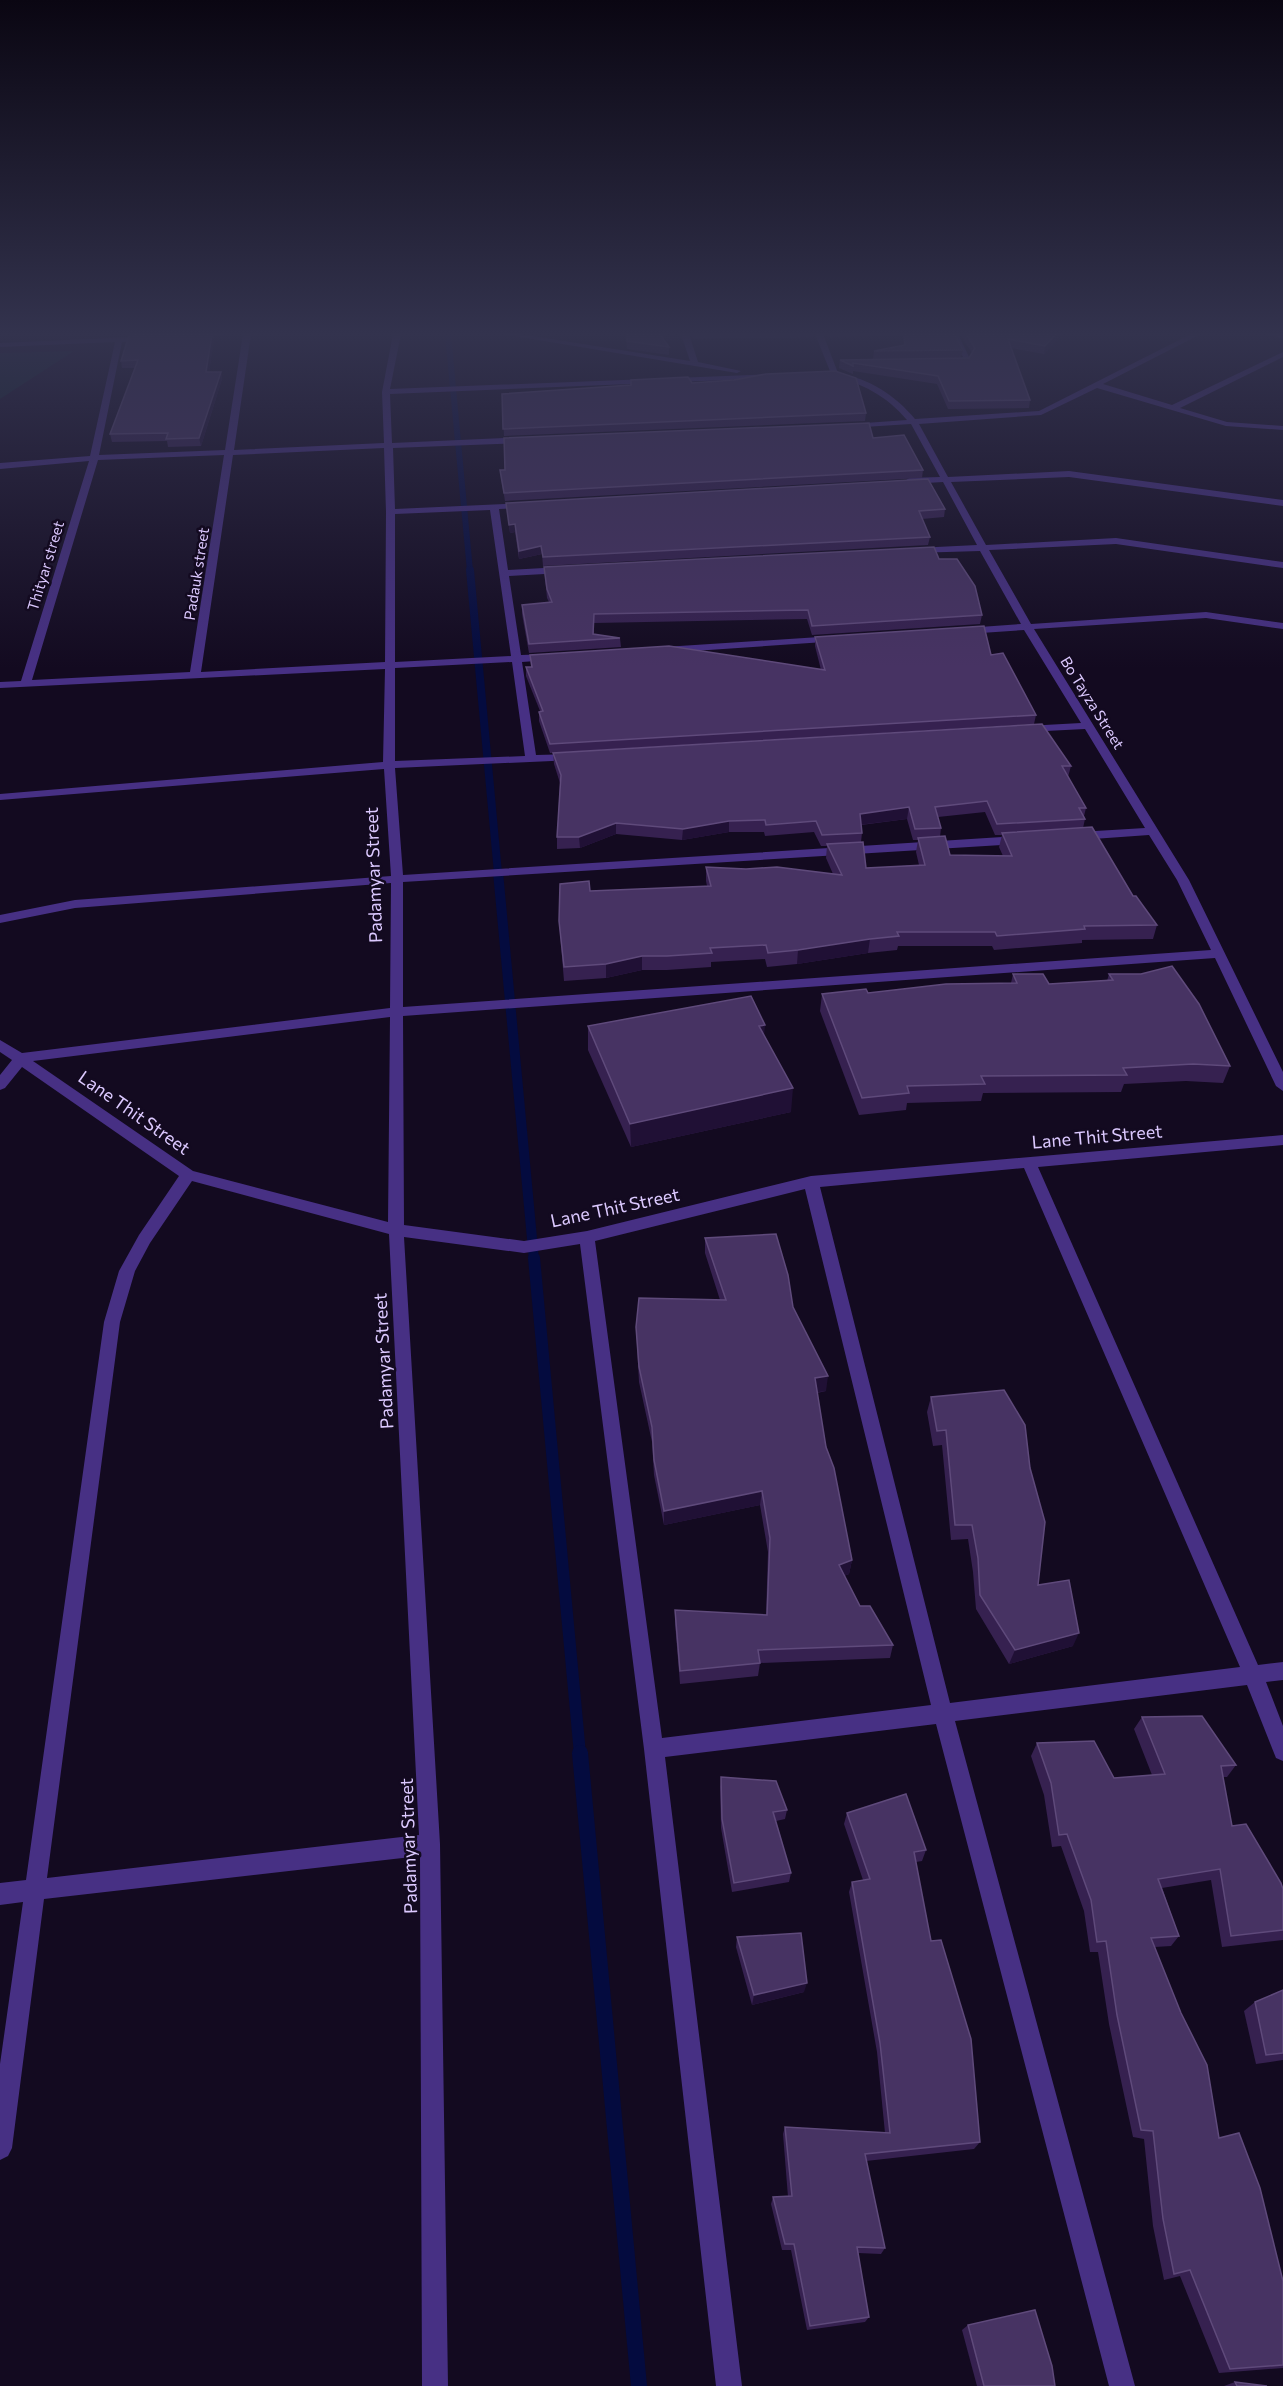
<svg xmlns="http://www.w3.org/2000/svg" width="1283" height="2386" font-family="Commissioner,sans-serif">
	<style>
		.green { fill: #0d242a }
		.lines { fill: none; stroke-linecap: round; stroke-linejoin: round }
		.stream-far4 { stroke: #040b3f; stroke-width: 6 }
		.stream-far3 { stroke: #040b3f; stroke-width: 8 }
		.stream-far2 { stroke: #040b3f; stroke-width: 10 }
		.stream-far1 { stroke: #040b3f; stroke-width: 12 }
		.stream { stroke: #040b3f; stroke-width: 16 }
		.street { fill: #473084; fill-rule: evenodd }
		.wall { fill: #362150; fill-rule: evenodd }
		.shaded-wall { fill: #201035 }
		.building { fill: #473363; stroke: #5f4a7b; stroke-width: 1.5 }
		.labels { text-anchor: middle; stroke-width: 5; stroke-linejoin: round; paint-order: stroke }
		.far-street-label { font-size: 15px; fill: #dcc9ff; stroke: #130a20 }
		.street-label { font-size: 18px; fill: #dcc9ff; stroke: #130a20 }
	</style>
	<rect width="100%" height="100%" fill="#130a20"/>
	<!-- green -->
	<path class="green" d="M 74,351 L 0,399 L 0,353 Z"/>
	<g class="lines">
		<!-- stream-far4 -->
		<path class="stream-far4" d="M 448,334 L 470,571"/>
		<!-- stream-far3 -->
		<path class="stream-far3" d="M 470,570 L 498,873"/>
		<!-- stream-far2 -->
		<path class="stream-far2" d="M 498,872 L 534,1260"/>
		<!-- stream-far1 -->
		<path class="stream-far1" d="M 534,1258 L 580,1754"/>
		<!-- stream -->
		<path class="stream" d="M 580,1753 L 639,2386"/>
		<!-- street -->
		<g class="street">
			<path d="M 194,334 L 229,334 L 195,338 L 191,336 Z"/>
			<path d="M 243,334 L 251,334 L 234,450 L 384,443 L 382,392 L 393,334 L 401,334 L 390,389 L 776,374 L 780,376 L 776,378 L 390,394 L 392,443 L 524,437 L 528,440 L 524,443 L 393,448 L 395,509 L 529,503 L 530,505 L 526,508 L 499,509 L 508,570 L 562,567 L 567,570 L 562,573 L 509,576 L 521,655 L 550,654 L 555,657 L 550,660 L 522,662 L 536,755 L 574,754 L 580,757 L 574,760 L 395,768 L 403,875 L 1019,836 L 1025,840 L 1019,844 L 403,882 L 403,1007 L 1211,950 L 1177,880 L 1149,835 L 1079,840 L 1073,836 L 1079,832 L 1145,828 L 1085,729 L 1026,732 L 1021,729 L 1026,726 L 1081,723 L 1024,630 L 966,634 L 961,631 L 966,628 L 1021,624 L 980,551 L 913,553 L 913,549 L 916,548 L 977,545 L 943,482 L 909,484 L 905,481 L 909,478 L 940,477 L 911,424 L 848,428 L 848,424 L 851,424 L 907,420 C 887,396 862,383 832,376 L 815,334 L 823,334 L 838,373 C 870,379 895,395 915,419 L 1039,411 L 1191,334 L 1201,334 L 1103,384 L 1172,405 L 1283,352 L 1283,357 L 1180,408 L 1227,422 L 1283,426 L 1283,430 L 1226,426 L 1097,388 L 1041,415 L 919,424 L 948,477 L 1069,471 L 1283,500 L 1283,506 L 1069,477 L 951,482 L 986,545 L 1116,538 L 1283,562 L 1283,568 L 1116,544 L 989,550 L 1031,624 L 1206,612 L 1283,623 L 1283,629 L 1206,618 L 1034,629 L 1189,880 L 1283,1072 L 1283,1091 L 1276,1086 L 1215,958 L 403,1016 L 404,1225 L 524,1241 L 587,1231 L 811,1176 L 1283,1135 L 1283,1145 L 1038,1167 L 1258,1665 L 1283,1662 L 1283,1680 L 1266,1682 L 1283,1726 L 1283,1761 L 1276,1758 L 1247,1685 L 955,1721 L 1135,2386 L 1109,2386 L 936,1724 L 665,1757 L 742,2386 L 716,2386 L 644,1749 L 580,1244 L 524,1253 L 404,1237 L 440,1844 L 448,2386 L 422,2386 L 420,1856 L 44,1899 L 12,2148 L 8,2156 L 0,2160 L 0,2064 L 23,1902 L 0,1905 L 0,1883 L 26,1880 L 104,1322 L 119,1271 L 139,1235 L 179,1176 L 22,1067 L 5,1088 L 0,1090 L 0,1075 L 12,1060 L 0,1052 L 0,1040 L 22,1053 L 390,1008 L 391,883 L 75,908 L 0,923 L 0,915 L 75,900 L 391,876 L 384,769 L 0,800 L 0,794 L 383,762 L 385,669 L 0,688 L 0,682 L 21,681 L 89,461 L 0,469 L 0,463 L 90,456 L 115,342 L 0,347 L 0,343 L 132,337 L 132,341 L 122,342 L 99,455 L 225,450 ZM 384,448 L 386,512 L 385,662 L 201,672 L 233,455 ZM 224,455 L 190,672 L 32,680 L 98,460 ZM 490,510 L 511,656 L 395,662 L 395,514 ZM 512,662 L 525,756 L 395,761 L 395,668 ZM 390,1017 L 388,1222 L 193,1171 L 33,1061 ZM 1024,1168 L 1240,1667 L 950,1703 L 820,1187 ZM 192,1181 L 389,1234 L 419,1835 L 47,1878 L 120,1322 L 135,1271 L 150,1243 ZM 805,1189 L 931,1705 L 662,1738 L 595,1241 Z"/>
			<path d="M 502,334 L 520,334 L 690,361 L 681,334 L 689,334 L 698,362 L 741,371 L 737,373 Z"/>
			<path d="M 950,334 L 958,334 L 971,361 L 947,364 L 947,360 L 963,357 Z"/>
			<path d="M 1264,334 L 1283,334 L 1283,338 Z"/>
			<path d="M 835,636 L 840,639 L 839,641 L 664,653 L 659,650 L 664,647 Z"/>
		</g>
	</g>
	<!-- wall -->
	<g class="wall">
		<path d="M 626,334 L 681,334 L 680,339 L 664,340 L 669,347 L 669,355 L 627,349 Z"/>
		<path d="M 691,334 L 814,334 L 814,337 L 693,339 Z"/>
		<path d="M 825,334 L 954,334 L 963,350 L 961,358 L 873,359 L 874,351 L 904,345 L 903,336 L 827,337 Z"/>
		<path d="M 960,334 L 1062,334 L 1044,354 L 1011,348 L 1030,400 L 1029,408 L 948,409 L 937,384 L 853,371 L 853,374 L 839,368 L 840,360 L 969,358 L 972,353 Z"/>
		<path d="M 214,339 L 209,372 L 221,372 L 222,379 L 201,446 L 168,447 L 167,441 L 112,442 L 110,434 L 135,368 L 122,368 L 121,361 Z"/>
		<path d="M 734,380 L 866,413 L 865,421 L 504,436 L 502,394 Z"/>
		<path d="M 873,438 L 923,470 L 922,478 L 505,501 L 501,478 L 500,470 Z"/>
		<path d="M 506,503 L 945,509 L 944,517 L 922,519 L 930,537 L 928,545 L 543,566 L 542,554 L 519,559 L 515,532 L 510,533 Z"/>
		<path d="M 939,559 L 982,615 L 980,624 L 812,635 L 807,619 L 594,623 L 594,634 L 620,638 L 621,647 L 529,653 L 522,614 L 522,605 L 549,602 L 547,598 L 544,567 Z"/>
		<path d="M 815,637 L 991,655 L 1036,715 L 1034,724 L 550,753 L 539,721 L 539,712 L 540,711 L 526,676 L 526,667 L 531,667 L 530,655 L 821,670 L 815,646 Z"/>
		<path d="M 553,753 L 1071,766 L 1068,777 L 1086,808 L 1084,816 L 1085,819 L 1083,828 L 1133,896 L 1157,925 L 1153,939 L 1082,940 L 1082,943 L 994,950 L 992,946 L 898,946 L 897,950 L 868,953 L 797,964 L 767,967 L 765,959 L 711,962 L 711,967 L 667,970 L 642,970 L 606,978 L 564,981 L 559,921 L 590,891 L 707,886 L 706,881 L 706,867 L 833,874 L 826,858 L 827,846 L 821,846 L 814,832 L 765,836 L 764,832 L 729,832 L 682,840 L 616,834 L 580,848 L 557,849 L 557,837 L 560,783 L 554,764 ZM 985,812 L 995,835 L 1002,835 L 999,847 L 1003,856 L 950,855 L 940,837 L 941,828 L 938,817 ZM 907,819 L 913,840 L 918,840 L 916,852 L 919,865 L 866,868 L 861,842 L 862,833 L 861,825 Z"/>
		<path d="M 1013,974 L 1049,984 L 1107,981 L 1109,974 L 1230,1066 L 1223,1083 L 1186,1081 L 1124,1084 L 1121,1092 L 983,1093 L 981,1101 L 907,1103 L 906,1110 L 859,1115 L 820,1011 L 822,994 L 868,993 L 1011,983 Z"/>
		<path d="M 588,1026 L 764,1035 L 791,1112 L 631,1147 L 588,1050 Z"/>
		<path d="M 705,1238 L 793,1307 L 826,1391 L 817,1393 L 826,1447 L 852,1560 L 849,1574 L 844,1576 L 860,1606 L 893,1645 L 890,1658 L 760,1663 L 758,1676 L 680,1684 L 675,1623 L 675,1610 L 766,1615 L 768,1552 L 760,1505 L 664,1525 L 654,1475 L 652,1442 L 639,1382 L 636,1327 L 720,1300 L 705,1253 Z"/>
		<path d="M 931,1397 L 1038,1585 L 1073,1646 L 1009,1664 L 976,1609 L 973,1572 L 968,1539 L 951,1540 L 942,1445 L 933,1446 L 927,1412 Z"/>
		<path d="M 1142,1717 L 1236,1765 L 1227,1777 L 1223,1777 L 1232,1826 L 1283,1889 L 1283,1940 L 1222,1947 L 1211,1880 L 1162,1888 L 1179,1936 L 1171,1946 L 1155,1947 L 1219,2138 L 1283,2281 L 1283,2368 L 1219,2373 L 1180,2276 L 1164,2280 L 1153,2226 L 1144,2139 L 1133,2137 L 1109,2024 L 1098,1952 L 1090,1952 L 1084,1911 L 1061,1846 L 1052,1847 L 1044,1795 L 1031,1756 L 1037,1743 L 1114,1778 L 1152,1775 L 1134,1729 Z"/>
		<path d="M 721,1777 L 787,1810 L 785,1819 L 776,1821 L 791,1873 L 789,1882 L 732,1892 L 721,1828 L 720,1787 Z"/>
		<path d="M 847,1813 L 926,1850 L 922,1861 L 916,1862 L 931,1941 L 980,2142 L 974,2149 L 866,2161 L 885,2248 L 881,2254 L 858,2253 L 869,2317 L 865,2322 L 807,2330 L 791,2250 L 782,2250 L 771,2204 L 773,2197 L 788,2197 L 783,2134 L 785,2127 L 885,2133 L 877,2052 L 849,1892 L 852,1882 L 863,1880 L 844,1824 Z"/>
		<path d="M 737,1937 L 804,1992 L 752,2005 L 736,1947 Z"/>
		<path d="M 1283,1990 L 1283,2060 L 1256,2064 L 1244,2011 L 1255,2002 Z"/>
		<path d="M 968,2325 L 1055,2386 L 977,2386 L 962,2330 Z"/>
		<path d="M 1235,2382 L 1267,2386 L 1224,2386 Z"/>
	</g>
	<!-- shaded-wall -->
	<g class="shaded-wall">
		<path d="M 212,334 L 213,334 L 214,339 L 208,380 L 206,372 Z"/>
		<path d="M 659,334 L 681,334 L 680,339 L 659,341 Z"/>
		<path d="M 1056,334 L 1062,334 L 1044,354 L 1045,346 Z"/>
		<path d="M 221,372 L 222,379 L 201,446 L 199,438 Z"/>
		<path d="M 515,524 L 515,532 L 510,533 L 509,525 Z"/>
		<path d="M 541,546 L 542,554 L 519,559 L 519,551 Z"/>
		<path d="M 909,807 L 907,819 L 858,825 L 860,814 Z"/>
		<path d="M 729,821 L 729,832 L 682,840 L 683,829 Z"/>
		<path d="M 616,823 L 616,834 L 580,848 L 579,837 Z"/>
		<path d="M 870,939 L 868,953 L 797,964 L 798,950 Z"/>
		<path d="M 642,956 L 642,970 L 606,978 L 606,964 Z"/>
		<path d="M 765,1025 L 763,1048 L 759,1026 Z"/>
		<path d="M 793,1088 L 791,1112 L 631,1147 L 630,1124 Z"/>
		<path d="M 828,1376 L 826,1391 L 812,1393 L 815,1378 Z"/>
		<path d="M 762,1491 L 760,1505 L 664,1525 L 664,1511 Z"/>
		<path d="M 852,1560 L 849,1574 L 836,1579 L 839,1565 Z"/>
		<path d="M 1079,1633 L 1073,1646 L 1009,1664 L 1015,1650 Z"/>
		<path d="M 807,1983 L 804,1992 L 752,2005 L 754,1995 Z"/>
	</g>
	<!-- building -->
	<g class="building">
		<path d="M 156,334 L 212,334 L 206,372 L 221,372 L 199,438 L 166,439 L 168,433 L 110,434 L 138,360 L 121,361 L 129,335 Z"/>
		<path d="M 627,334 L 660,334 L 669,347 L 627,341 Z"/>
		<path d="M 904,334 L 954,334 L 963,350 L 874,351 L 905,345 Z"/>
		<path d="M 966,334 L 1056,334 L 1045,346 L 1008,339 L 1030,400 L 949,401 L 938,376 L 853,363 L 853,366 L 840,360 L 969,358 L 975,348 Z"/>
		<path d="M 835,371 L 856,378 L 866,413 L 503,429 L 502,394 L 631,385 L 631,380 L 688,377 L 692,383 L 734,380 L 766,374 Z"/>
		<path d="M 869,423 L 873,438 L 904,435 L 923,470 L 504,493 L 500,470 L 505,470 L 504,438 Z"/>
		<path d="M 928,479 L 945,509 L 919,511 L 930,537 L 543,557 L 541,546 L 519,551 L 515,524 L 509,525 L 506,503 Z"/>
		<path d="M 934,547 L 939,559 L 957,559 L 975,586 L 982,615 L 812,626 L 808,610 L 594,614 L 593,634 L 620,638 L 529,644 L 522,605 L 552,602 L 547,589 L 544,567 Z"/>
		<path d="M 984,626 L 991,655 L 1003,653 L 1036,715 L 550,744 L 539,712 L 543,711 L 526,667 L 532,667 L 530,655 L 669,646 L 825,670 L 815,637 Z"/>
		<path d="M 1042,724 L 1071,766 L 1062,766 L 1086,808 L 1079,808 L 1085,819 L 997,824 L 987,801 L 935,807 L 941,828 L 915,829 L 909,807 L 860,814 L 862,833 L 822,835 L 816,821 L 766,825 L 765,820 L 729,821 L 683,829 L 616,823 L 579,837 L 557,837 L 561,775 L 553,753 Z"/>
		<path d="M 1092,827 L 1133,896 L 1136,896 L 1157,925 L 1084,926 L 1085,929 L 997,936 L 995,932 L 897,932 L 899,936 L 870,939 L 798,950 L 768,953 L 766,945 L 710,948 L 712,953 L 667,956 L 642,956 L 606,964 L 564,967 L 559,921 L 560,884 L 589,881 L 590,891 L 711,886 L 706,867 L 746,869 L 777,867 L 842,875 L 827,844 L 863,842 L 866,868 L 925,865 L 918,838 L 945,836 L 950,855 L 1012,856 L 1002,833 Z"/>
		<path d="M 1172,966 L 1199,1004 L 1230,1066 L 1193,1064 L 1123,1068 L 1127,1075 L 981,1076 L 985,1084 L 907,1086 L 909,1093 L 862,1098 L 822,994 L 866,989 L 868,993 L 946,984 L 1017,983 L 1013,974 L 1043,974 L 1049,984 L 1113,980 L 1109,974 L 1141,974 Z"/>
		<path d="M 751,996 L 765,1025 L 759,1026 L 793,1088 L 630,1124 L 588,1026 Z"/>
		<path d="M 776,1234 L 788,1275 L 793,1307 L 828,1376 L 815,1378 L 826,1447 L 834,1468 L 852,1560 L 839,1565 L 860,1606 L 870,1606 L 893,1645 L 758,1650 L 760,1663 L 680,1671 L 675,1610 L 767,1615 L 770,1538 L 762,1491 L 664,1511 L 654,1460 L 652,1427 L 639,1367 L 636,1327 L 639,1298 L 726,1300 L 705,1238 Z"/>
		<path d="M 1004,1390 L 1025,1425 L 1030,1468 L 1045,1522 L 1038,1585 L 1069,1580 L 1079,1633 L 1015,1650 L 980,1595 L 978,1558 L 972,1525 L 955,1525 L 946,1430 L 937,1431 L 931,1397 Z"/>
		<path d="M 1202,1716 L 1236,1765 L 1221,1766 L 1232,1826 L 1246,1824 L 1281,1883 L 1283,1889 L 1283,1930 L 1231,1936 L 1220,1869 L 1158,1879 L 1179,1936 L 1151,1938 L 1181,2013 L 1207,2065 L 1219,2138 L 1239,2133 L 1260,2188 L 1283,2281 L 1283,2365 L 1230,2369 L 1190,2270 L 1174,2274 L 1163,2219 L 1153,2131 L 1141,2130 L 1117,2015 L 1106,1941 L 1097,1942 L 1091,1900 L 1067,1834 L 1059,1835 L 1051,1783 L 1037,1743 L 1094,1741 L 1114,1778 L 1165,1774 L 1142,1717 Z"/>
		<path d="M 721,1777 L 776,1781 L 787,1810 L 773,1812 L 791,1873 L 734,1883 L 722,1819 Z"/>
		<path d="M 906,1794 L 926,1850 L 914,1852 L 931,1941 L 941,1940 L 971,2039 L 980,2142 L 865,2154 L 885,2248 L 857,2247 L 869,2317 L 810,2326 L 794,2244 L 785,2244 L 773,2197 L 792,2196 L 785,2127 L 890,2133 L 880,2043 L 852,1882 L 870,1879 L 847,1813 Z"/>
		<path d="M 801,1933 L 807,1983 L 754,1995 L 737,1937 Z"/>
		<path d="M 1283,1990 L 1283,2053 L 1266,2055 L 1255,2002 Z"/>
		<path d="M 1035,2310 L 1052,2366 L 1055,2386 L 984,2386 L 968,2325 Z"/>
		<path d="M 1235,2382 L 1267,2386 L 1237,2386 Z"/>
	</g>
	<!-- sky -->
	<linearGradient id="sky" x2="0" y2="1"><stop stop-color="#0a0612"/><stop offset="0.5" stop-color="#33334e"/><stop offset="1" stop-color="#33334e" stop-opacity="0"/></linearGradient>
	<rect width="1283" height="668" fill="url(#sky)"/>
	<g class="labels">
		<!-- far-street labels -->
		<g class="far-street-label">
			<text transform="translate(46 566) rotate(-73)" y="5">Thityar street</text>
			<text transform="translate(197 574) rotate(-81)" y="5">Padauk street</text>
			<text transform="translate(1092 703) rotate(58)" y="5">Bo Tayza Street</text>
		</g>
		<!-- street labels -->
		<g class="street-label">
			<text transform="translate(374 875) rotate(-92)" y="6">Padamyar Street</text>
			<text transform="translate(134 1113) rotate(35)" y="6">Lane Thit Street</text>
			<text transform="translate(1097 1137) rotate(-5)" y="6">Lane Thit Street</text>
			<text transform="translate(615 1208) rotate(-12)" y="6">Lane Thit Street</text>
			<text transform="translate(384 1361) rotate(-93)" y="6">Padamyar Street</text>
			<text transform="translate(409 1846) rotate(-92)" y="6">Padamyar Street</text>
		</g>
	</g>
</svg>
